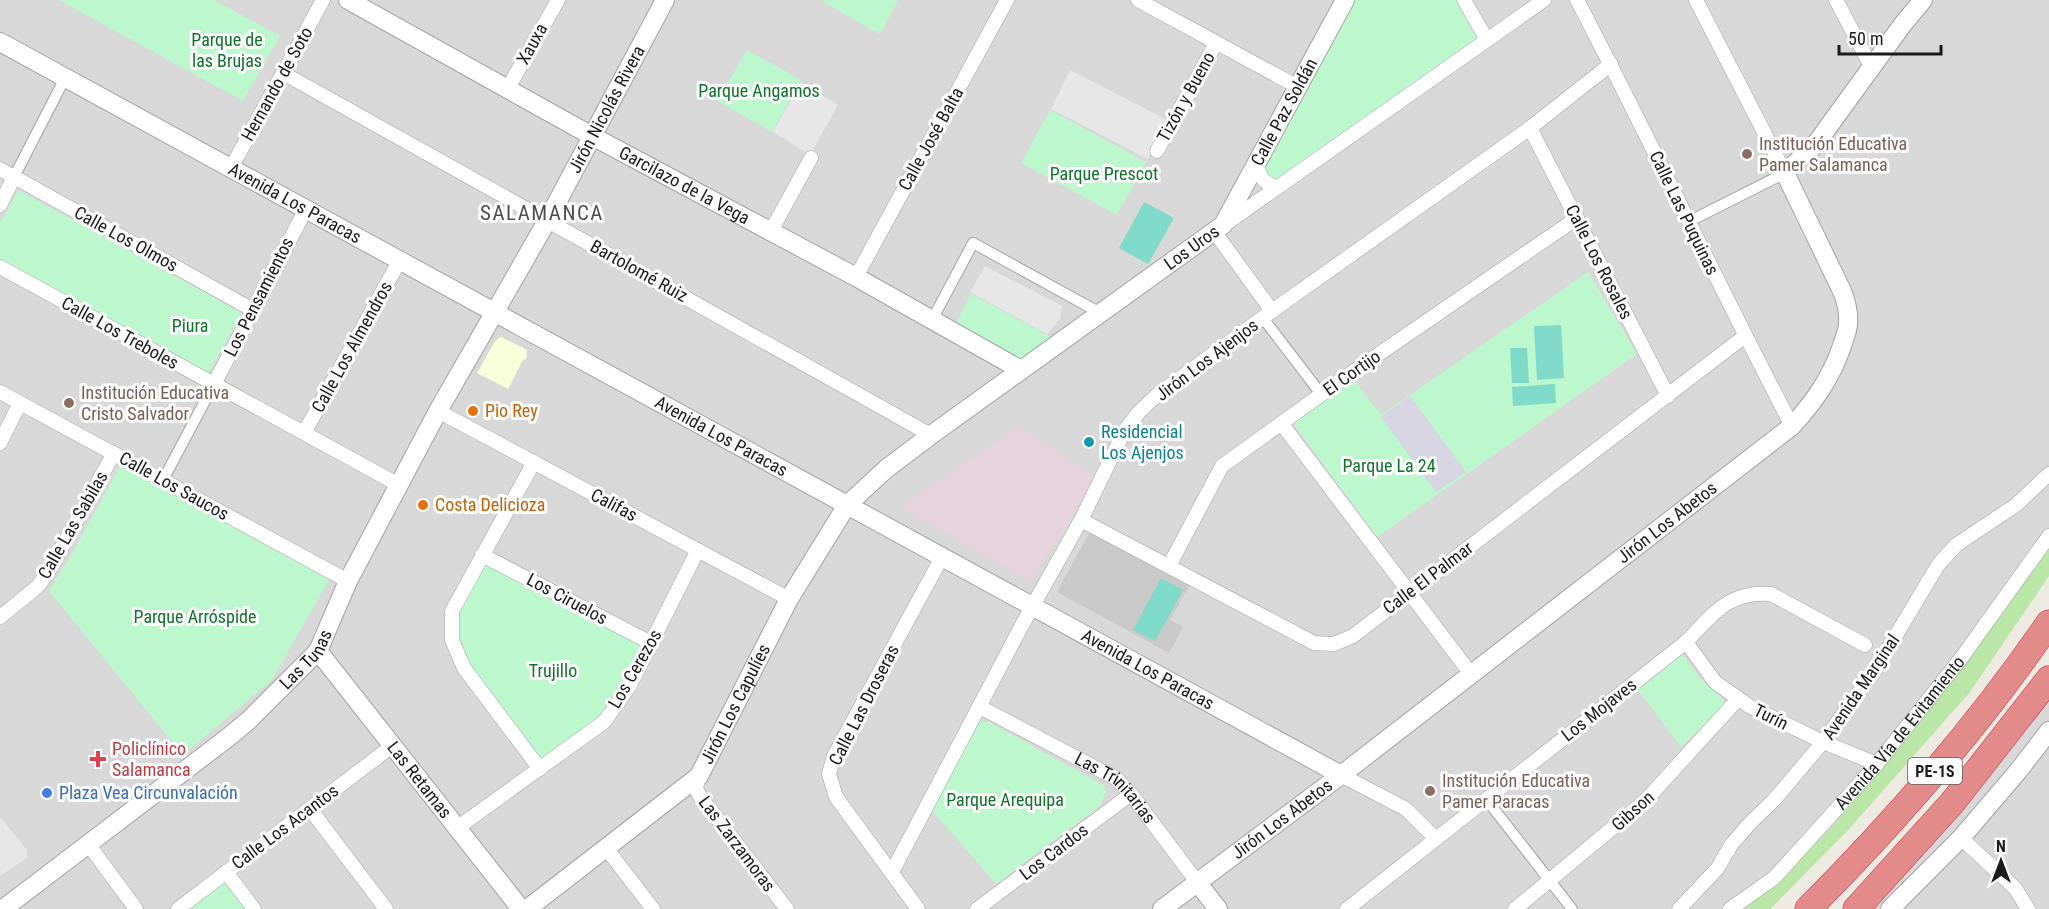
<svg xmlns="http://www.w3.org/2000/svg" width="2049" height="909" font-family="'Roboto Condensed',sans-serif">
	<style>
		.residential { fill: #d9d8d8 }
		.industrial { fill: #e6d3de }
		.education { fill: #f7fed9 }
		.religious { fill: #c9c9c9 }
		.grass { fill: #bae6a7 }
		.park { fill: #bdf7cd }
		.pitch { fill: #80dac9 }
		.parking { fill: #e7e7e7 }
		.plaza { fill: #d8d5e2 }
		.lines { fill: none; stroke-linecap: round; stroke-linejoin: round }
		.pedestrian-casing { stroke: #a2a2a2; stroke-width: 12 }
		.minor-casing { stroke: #a2a2a2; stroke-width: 15 }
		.tertiary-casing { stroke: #a2a2a2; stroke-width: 20 }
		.motorway-casing { stroke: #d02942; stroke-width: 27 }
		.pedestrian { stroke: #fff; stroke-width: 10 }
		.minor { stroke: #fff; stroke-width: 14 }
		.tertiary { stroke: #fff; stroke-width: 18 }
		.motorway { stroke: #e38a8a; stroke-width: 26 }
		.education-dot { fill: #8d6e63; stroke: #fff; stroke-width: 2 }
		.food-dot { fill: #e8710a; stroke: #fff; stroke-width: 2 }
		.culture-dot { fill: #0f9aa8; stroke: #fff; stroke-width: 2 }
		.health-dot { fill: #e0444e; stroke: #fff; stroke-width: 2 }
		.shop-dot { fill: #3f7fe0; stroke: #fff; stroke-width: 2 }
		.labels { text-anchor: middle; stroke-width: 6; stroke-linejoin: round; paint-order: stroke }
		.shield { fill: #fff; stroke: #5f5f5f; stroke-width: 1.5 }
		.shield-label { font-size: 16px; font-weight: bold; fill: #1b1b1b }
		.park-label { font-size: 18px; fill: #0e742a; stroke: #fff }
		.street-label { font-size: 18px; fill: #1b1b1b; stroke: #fff }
		.education-label { font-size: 18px; fill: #785e54; stroke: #fff; text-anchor: start }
		.food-label { font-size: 18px; fill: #c56008; stroke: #fff; text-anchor: start }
		.culture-label { font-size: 18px; fill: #0d838f; stroke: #fff; text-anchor: start }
		.health-label { font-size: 18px; fill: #be3a42; stroke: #fff; text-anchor: start }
		.shop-label { font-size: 18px; fill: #366cbe; stroke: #fff; text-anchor: start }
		.quarter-label { font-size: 21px; letter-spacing: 1.5px; fill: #4e4e4e; stroke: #fff }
	</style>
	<rect width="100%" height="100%" fill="#edebe1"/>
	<!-- residential -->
	<g class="residential">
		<path d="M 0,0 L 2049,0 L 2049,560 L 1845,823 L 1759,909 L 0,909 Z"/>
		<path d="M 2049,699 L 2049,909 L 1869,909 L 1994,771 Z"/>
	</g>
	<!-- industrial -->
	<path class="industrial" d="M 1019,425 L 1097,479 L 1030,582 L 901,507 Z"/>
	<!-- education -->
	<path class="education" d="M 501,337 L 527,350 L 526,359 L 523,360 L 508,389 L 477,373 L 495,341 Z"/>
	<!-- religious -->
	<path class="religious" d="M 1092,528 L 1191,583 L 1170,620 L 1183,627 L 1169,653 L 1057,592 Z"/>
	<!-- grass -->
	<path class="grass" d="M 2049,547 L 2049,576 L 1970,692 L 1850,828 L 1770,909 L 1746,909 L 1828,832 L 1946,685 Z"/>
	<!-- park -->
	<g class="park">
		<path d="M 59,0 L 214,0 L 280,36 L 243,101 Z"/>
		<path d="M 824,0 L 898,0 L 880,34 L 823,2 Z"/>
		<path d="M 1351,0 L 1458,0 L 1479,38 L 1277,179 L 1267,177 L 1262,166 Z"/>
		<path d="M 747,50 L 801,80 L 772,132 L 717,101 Z"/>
		<path d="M 1050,110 L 1146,162 L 1117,215 L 1021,163 Z"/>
		<path d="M 18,190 L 242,313 L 207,376 L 0,263 L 0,223 Z"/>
		<path d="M 1588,272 L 1637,354 L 1377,537 L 1293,423 L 1353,379 L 1381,415 Z"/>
		<path d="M 971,294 L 1053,338 L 1025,358 L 1017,359 L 954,326 Z"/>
		<path d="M 122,463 L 329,580 L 272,680 L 183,755 L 49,591 L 70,557 Z"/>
		<path d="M 484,563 L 642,646 L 599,718 L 541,761 L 468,663 L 457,638 L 457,612 Z"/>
		<path d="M 1682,654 L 1701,679 L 1723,700 L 1725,705 L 1681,747 L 1635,686 Z"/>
		<path d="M 980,722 L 989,722 L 1105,786 L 1106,792 L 1100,806 L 996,884 L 931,809 Z"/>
		<path d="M 225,879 L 248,909 L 184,909 Z"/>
	</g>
	<!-- pitch -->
	<g class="pitch">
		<path d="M 1144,202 L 1174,218 L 1148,264 L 1119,248 Z"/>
		<path d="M 1561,325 L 1564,378 L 1537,380 L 1534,326 Z"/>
		<path d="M 1510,348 L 1527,348 L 1529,383 L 1512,383 Z"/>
		<path d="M 1555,384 L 1556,403 L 1513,406 L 1512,387 Z"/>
		<path d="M 1161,578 L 1183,590 L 1155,641 L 1133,630 Z"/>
	</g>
	<!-- parking -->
	<g class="parking">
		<path d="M 1070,70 L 1167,120 L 1148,159 L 1051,109 Z"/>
		<path d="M 801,82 L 838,105 L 810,155 L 773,132 Z"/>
		<path d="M 985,266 L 1062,306 L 1060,319 L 1047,334 L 970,292 Z"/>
		<path d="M 0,817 L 27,850 L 27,858 L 0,876 Z"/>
	</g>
	<!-- plaza -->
	<path class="plaza" d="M 1410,396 L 1466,472 L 1436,492 L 1381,417 Z"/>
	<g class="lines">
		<!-- pedestrian casing -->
		<g class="pedestrian-casing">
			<g id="pedestrian">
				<path d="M 14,177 L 65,78"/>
				<path d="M 1688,222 L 1785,173"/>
				<path d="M 1263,318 L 1321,394"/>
				<path d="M 932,320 L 973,243 L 1093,309 L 1100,315"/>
				<path d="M 163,480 L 214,384"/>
				<path d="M 1486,799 L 1572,909"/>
			</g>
		</g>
		<!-- minor casing -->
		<g class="minor-casing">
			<g id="minor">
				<path d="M 1138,0 L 1298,87"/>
				<path d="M 1464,0 L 1487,40"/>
				<path d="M 1577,0 C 1651,141 1718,285 1792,426"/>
				<path d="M 1696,0 L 1785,173"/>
				<path d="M 1836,0 L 1871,66"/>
				<path d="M 283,73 L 931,435"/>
				<path d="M 508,88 L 558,0"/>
				<path d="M 1530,128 L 1668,396"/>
				<path d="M 1157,151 L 1216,43"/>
				<path d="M 1256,165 C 1260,177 1264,184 1277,187"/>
				<path d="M 231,168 L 323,0"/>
				<path d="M 0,169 L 253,310"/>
				<path d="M 0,205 L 14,177"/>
				<path d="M 1224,225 L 1544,0"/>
				<path d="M 771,231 L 811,158"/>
				<path d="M 1214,231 L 1272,311"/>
				<path d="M 0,267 L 399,485"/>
				<path d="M 856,277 L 1007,0"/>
				<path d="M 214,384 L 306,209"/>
				<path d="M 0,392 L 348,581"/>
				<path d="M 438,411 L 789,599"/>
				<path d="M 1281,423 L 1471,674"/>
				<path d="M 304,433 L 400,260"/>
				<path d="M 0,443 L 20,403"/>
				<path d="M 534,462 L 452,611 L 452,640 L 464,668 L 540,769"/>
				<path d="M 1081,520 L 1314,643 L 1334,644 L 1353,636 L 1745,336"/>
				<path d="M 482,555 L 651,643"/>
				<path d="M 1169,566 L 1222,466 L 1347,376 L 1577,218"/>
				<path d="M 0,617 L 37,587 L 47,574 L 114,453"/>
				<path d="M 1686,642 L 1715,682 L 1749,706 L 1823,742 L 1877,764"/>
				<path id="s1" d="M 980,707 L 1117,779 L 1131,794 L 1197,882"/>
				<path d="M 1341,775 L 1406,809 L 1436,839"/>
				<path d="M 699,776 L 696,788 L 699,795 L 787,909"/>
				<path d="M 310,809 L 386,909"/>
				<path d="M 457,828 L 604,722 L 629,687 L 698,550"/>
				<path d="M 1961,838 L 2015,888 L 2028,909"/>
				<path d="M 88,844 L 136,909"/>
				<path d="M 606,848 L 653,909"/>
				<path d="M 226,872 L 254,909"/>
				<path d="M 892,872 L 1021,627 L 1081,520 L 1125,430 L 1139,412 L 1157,395 L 1272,311 L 1530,128 L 1611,64"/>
				<path d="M 178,909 L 392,746"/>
				<path d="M 918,909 L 836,797 L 829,774 L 834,756 L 942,557"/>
				<path d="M 977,909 L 1131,794"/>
				<path d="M 1347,909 L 1686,642 C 1714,614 1727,591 1771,594 L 1865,645"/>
				<path d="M 1515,909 L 1645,801 L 1738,699"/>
				<path d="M 1679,909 L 1717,869 L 1731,845 L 1750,823 L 1774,800 L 1823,742 L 1877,667 L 1938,565 L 1956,545 L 2016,505 L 2049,474"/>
				<path id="s2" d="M 1730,909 L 1774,878 L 1877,764 L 1962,657 L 2049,536"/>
			</g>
		</g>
		<!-- tertiary casing -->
		<g class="tertiary-casing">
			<g id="tertiary">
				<path id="s3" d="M 348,0 L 592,136 L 856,277 L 1021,370"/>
				<path id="s4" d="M 0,42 L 1341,775"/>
				<path id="s5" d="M 318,651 L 521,909"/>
				<path d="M 1197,882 L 1218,909"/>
				<path id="s6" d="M 3,909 L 230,736 L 249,720 L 318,651 L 348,581 L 438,411 L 547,221 L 665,0"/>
				<path id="s7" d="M 527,909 L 699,776 L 789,599 L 847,505 L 886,469 L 931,435 L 1223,225 L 1345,0"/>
				<path id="s8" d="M 1162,909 L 1341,775 L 1792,426 C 1814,402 1831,378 1842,346 C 1844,339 1848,331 1848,323 C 1849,312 1846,301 1842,291 L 1785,173 L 1815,145 L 1903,24 L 1923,0"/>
				<path d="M 1890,909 L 1961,838 L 2019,770 L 2049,731"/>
			</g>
		</g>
		<!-- motorway casing -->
		<g class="motorway-casing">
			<g id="motorway">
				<path d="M 1808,909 C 1896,821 1978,726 2049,623"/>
				<path d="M 1856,909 L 1952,803 L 2049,679"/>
			</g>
		</g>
		<!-- pedestrian -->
		<use href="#pedestrian" class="pedestrian"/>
		<!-- minor -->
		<use href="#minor" class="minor"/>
		<!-- tertiary -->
		<use href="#tertiary" class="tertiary"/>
		<!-- motorway -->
		<use href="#motorway" class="motorway"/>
	</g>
	<!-- markers -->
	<g class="education-dot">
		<circle cx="1747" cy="154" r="6"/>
		<circle cx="69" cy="403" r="6"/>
		<circle cx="1430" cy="791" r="6"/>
	</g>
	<g class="food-dot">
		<circle cx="473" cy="411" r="6"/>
		<circle cx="423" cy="505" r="6"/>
	</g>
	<circle class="culture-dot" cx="1089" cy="442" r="6"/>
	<path class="health-dot" d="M95 750h6v6h6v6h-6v6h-6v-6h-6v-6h6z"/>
	<circle class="shop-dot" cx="47" cy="793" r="6"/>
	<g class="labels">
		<!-- shield labels -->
		<rect class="shield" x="1908" y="758" width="54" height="26" rx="4.5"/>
		<g class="shield-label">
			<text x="1935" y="777">PE-1S</text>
		</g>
		<!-- park labels -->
		<g class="park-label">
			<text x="227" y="46">Parque de<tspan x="227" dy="21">las Brujas</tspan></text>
			<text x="759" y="97">Parque Angamos</text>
			<text x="1104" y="180">Parque Prescot</text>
			<text x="190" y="332">Piura</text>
			<text x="1389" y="472">Parque La 24</text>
			<text x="195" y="623">Parque Arróspide</text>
			<text x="553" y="677">Trujillo</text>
			<text x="1005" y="806">Parque Arequipa</text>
		</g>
		<!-- street labels -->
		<g class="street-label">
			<text transform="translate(532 44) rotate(-61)" y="6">Xauxa</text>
			<text transform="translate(277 84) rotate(-61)" y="6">Hernando de Soto</text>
			<text transform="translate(1186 97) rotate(-61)" y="6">Tizón y Bueno</text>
			<text dy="6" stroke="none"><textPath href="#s6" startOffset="1022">Jirón Nicolás Rivera</textPath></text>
			<text dy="6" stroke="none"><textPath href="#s7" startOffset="1124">Calle Paz Soldán</textPath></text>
			<text transform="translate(931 139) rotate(-61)" y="6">Calle José Balta</text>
			<text dy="6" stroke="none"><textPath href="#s3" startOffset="384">Garcilazo de la Vega</textPath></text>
			<text dy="6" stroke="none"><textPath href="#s4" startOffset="336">Avenida Los Paracas</textPath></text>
			<text transform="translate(1684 213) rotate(64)" y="6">Calle Las Puquinas</text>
			<text transform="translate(126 239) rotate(29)" y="6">Calle Los Olmos</text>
			<text dy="6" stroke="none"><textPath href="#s7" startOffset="957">Los Uros</textPath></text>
			<text transform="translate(1599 262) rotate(63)" y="6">Calle Los Rosales</text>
			<text transform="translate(639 271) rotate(29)" y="6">Bartolomé Ruiz</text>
			<text transform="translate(259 297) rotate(-63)" y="6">Los Pensamientos</text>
			<text transform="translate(120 333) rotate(29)" y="6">Calle Los Treboles</text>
			<text transform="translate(352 347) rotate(-61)" y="6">Calle Los Almendros</text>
			<text transform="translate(1207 360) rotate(-37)" y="6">Jirón Los Ajenjos</text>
			<text transform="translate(1352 373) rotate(-35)" y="6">El Cortijo</text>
			<text dy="6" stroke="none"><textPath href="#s4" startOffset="822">Avenida Los Paracas</textPath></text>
			<text transform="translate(174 486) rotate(29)" y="6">Calle Los Saucos</text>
			<text transform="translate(614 505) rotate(28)" y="6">Califas</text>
			<text dy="6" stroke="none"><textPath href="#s8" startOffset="636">Jirón Los Abetos</textPath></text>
			<text transform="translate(73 525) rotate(-60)" y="6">Calle Las Sabilas</text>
			<text transform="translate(1428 578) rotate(-37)" y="6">Calle El Palmar</text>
			<text transform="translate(567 599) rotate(28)" y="6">Los Ciruelos</text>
			<text dy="6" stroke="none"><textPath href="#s6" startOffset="394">Las Tunas</textPath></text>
			<text transform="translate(635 669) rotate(-60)" y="6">Los Cerezos</text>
			<text dy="6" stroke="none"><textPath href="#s4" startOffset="1308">Avenida Los Paracas</textPath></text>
			<text transform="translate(1861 687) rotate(-56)" y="6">Avenida Marginal</text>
			<text dy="6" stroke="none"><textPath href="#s7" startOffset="298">Jirón Los Capulíes</textPath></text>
			<text transform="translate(864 705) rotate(-63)" y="6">Calle Las Droseras</text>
			<text transform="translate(1599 710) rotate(-38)" y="6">Los Mojaves</text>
			<text transform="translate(1771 717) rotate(26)" y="6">Turín</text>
			<text dy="6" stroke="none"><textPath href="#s2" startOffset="246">Avenida Vía de Evitamiento</textPath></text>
			<text dy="6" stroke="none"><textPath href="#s5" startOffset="164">Las Retamas</textPath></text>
			<text dy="6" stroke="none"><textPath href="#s1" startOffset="159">Las Trinitarias</textPath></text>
			<text transform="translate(1633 811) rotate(-42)" y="6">Gibson</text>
			<text dy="6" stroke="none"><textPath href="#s8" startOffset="150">Jirón Los Abetos</textPath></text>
			<text transform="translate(285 827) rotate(-37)" y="6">Calle Los Acantos</text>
			<text transform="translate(737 844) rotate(53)" y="6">Las Zarzamoras</text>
			<text transform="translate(1054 852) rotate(-37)" y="6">Los Cardos</text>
		</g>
		<!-- education labels -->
		<g class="education-label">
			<text x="1759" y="150">Institución Educativa<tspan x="1759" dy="21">Pamer Salamanca</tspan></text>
			<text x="81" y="399">Institución Educativa<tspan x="81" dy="21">Cristo Salvador</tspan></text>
			<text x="1442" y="787">Institución Educativa<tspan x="1442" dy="21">Pamer Paracas</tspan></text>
		</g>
		<!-- food labels -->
		<g class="food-label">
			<text x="485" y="417">Pio Rey</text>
			<text x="435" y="511">Costa Delicioza</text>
		</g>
		<!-- culture labels -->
		<g class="culture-label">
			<text x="1101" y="438">Residencial<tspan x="1101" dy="21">Los Ajenjos</tspan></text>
		</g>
		<!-- health labels -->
		<g class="health-label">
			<text x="112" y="755">Policlínico<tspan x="112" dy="21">Salamanca</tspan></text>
		</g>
		<!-- shop labels -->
		<g class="shop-label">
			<text x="59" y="799">Plaza Vea Circunvalación</text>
		</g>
		<!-- quarter labels -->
		<g class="quarter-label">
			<text x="542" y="220">SALAMANCA</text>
		</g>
	</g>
	<!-- north arrow -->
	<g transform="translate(2001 861)" stroke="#ffffff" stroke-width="4.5" paint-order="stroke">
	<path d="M0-4.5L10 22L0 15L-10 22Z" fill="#1b1b1b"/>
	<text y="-9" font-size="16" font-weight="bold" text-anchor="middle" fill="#1b1b1b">N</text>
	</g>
	<!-- scale -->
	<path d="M1839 45v9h102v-9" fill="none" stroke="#1b1b1b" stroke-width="3"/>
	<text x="1848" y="45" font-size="18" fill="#1b1b1b" stroke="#ffffff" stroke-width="4.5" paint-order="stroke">50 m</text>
</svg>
